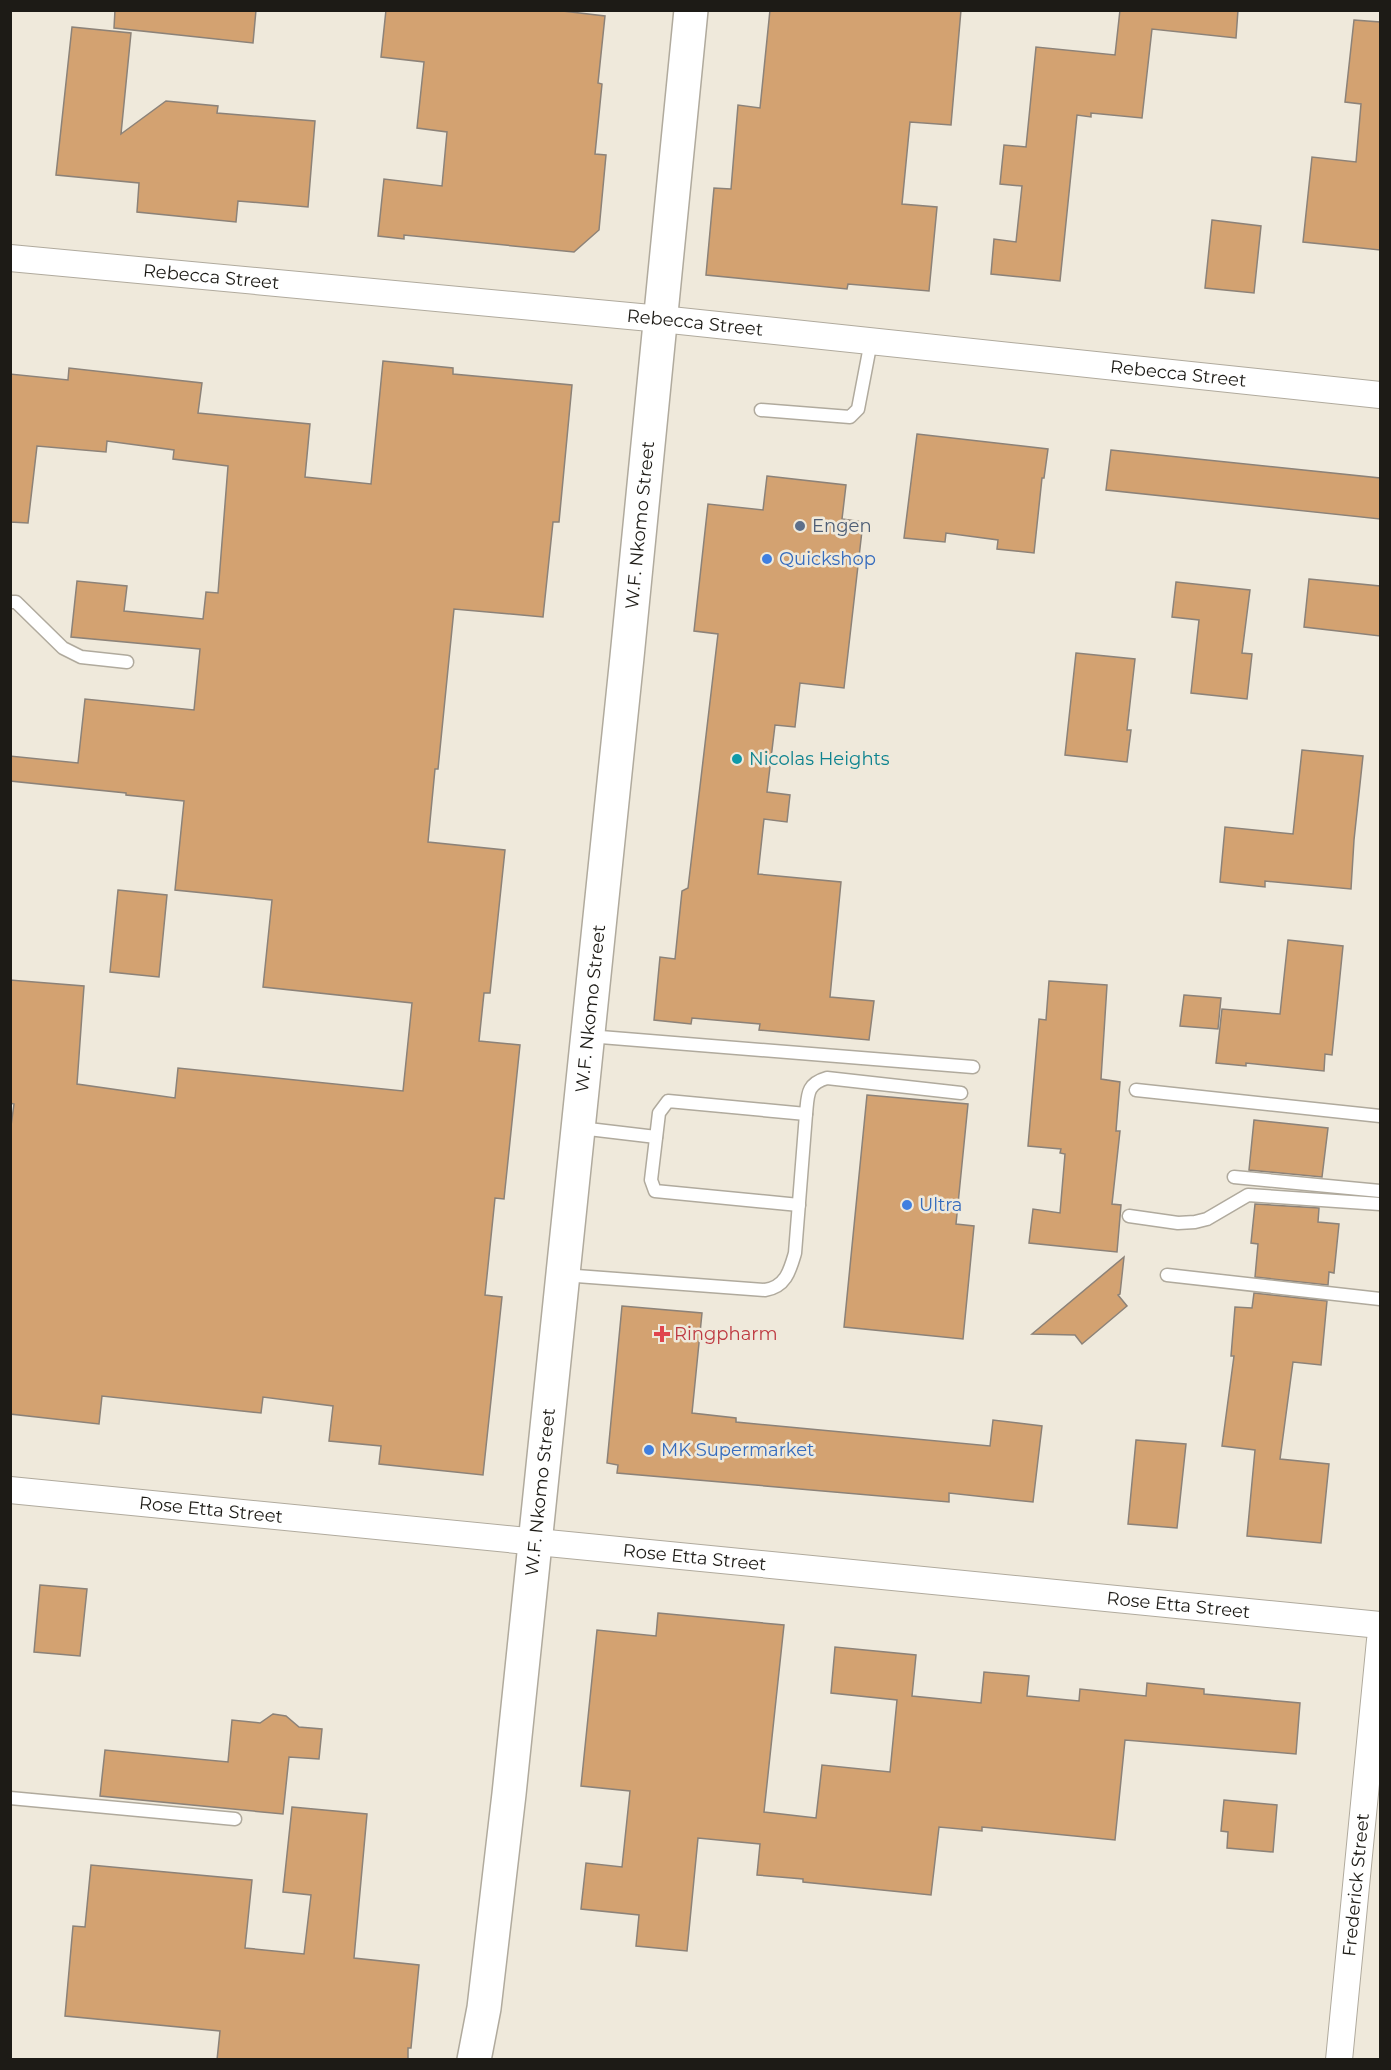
<svg xmlns="http://www.w3.org/2000/svg" width="1391" height="2070" font-family="Montserrat,sans-serif">
	<style>
		.building { fill: #d3a271; stroke: #8c8278; stroke-width: 1.5 }
		.lines { fill: none; stroke-linecap: round; stroke-linejoin: round }
		.lane-casing { stroke: #b0aa9d; stroke-width: 15 }
		.street-casing { stroke: #b0aa9d; stroke-width: 28 }
		.secondary-casing { stroke: #b0aa9d; stroke-width: 36 }
		.lane { stroke: #fff; stroke-width: 12 }
		.street { stroke: #fff; stroke-width: 26 }
		.secondary { stroke: #fff; stroke-width: 33 }
		.service-dot { fill: #5c6f8a; stroke: #efe9db; stroke-width: 2 }
		.shop-dot { fill: #3f7fe0; stroke: #efe9db; stroke-width: 2 }
		.culture-dot { fill: #0f9aa8; stroke: #efe9db; stroke-width: 2 }
		.health-dot { fill: #e0444e; stroke: #efe9db; stroke-width: 2 }
		.labels { text-anchor: middle; stroke-width: 5; stroke-linejoin: round; paint-order: stroke }
		.street-label { font-size: 18px; fill: #1d1b16; stroke: #efe9db }
		.service-label { font-size: 18px; fill: #4e5e75; stroke: #efe9db; text-anchor: start }
		.shop-label { font-size: 18px; fill: #366cbe; stroke: #efe9db; text-anchor: start }
		.culture-label { font-size: 18px; fill: #0d838f; stroke: #efe9db; text-anchor: start }
		.health-label { font-size: 18px; fill: #be3a42; stroke: #efe9db; text-anchor: start }
	</style>
	<rect width="100%" height="100%" fill="#efe9db"/>
	<!-- building -->
	<g class="building">
		<path d="M 115,10 L 256,10 L 253,43 L 114,28 Z"/>
		<path d="M 386,10 L 554,10 L 605,16 L 598,83 L 602,84 L 595,154 L 606,155 L 599,230 L 574,252 L 404,235 L 404,239 L 378,236 L 384,179 L 442,186 L 447,132 L 417,128 L 424,62 L 381,57 Z"/>
		<path d="M 770,10 L 961,10 L 951,125 L 910,122 L 902,204 L 937,207 L 929,291 L 848,284 L 847,289 L 706,275 L 714,188 L 731,189 L 738,105 L 760,108 Z"/>
		<path d="M 1120,10 L 1238,10 L 1236,38 L 1152,29 L 1142,118 L 1091,113 L 1091,117 L 1077,115 L 1060,281 L 991,274 L 994,239 L 1016,242 L 1022,186 L 1000,184 L 1004,145 L 1026,147 L 1036,47 L 1115,55 Z"/>
		<path d="M 1354,20 L 1380,22 L 1380,250 L 1303,242 L 1312,157 L 1356,162 L 1361,104 L 1345,102 Z"/>
		<path d="M 72,27 L 131,33 L 121,134 L 166,101 L 218,106 L 217,113 L 315,121 L 308,207 L 238,201 L 236,222 L 137,212 L 139,183 L 56,175 Z"/>
		<path d="M 1212,220 L 1261,226 L 1254,293 L 1205,288 Z"/>
		<path d="M 383,361 L 453,368 L 453,374 L 572,385 L 559,522 L 553,522 L 543,617 L 454,609 L 438,769 L 435,769 L 428,842 L 505,850 L 490,993 L 484,993 L 479,1041 L 520,1045 L 504,1199 L 495,1198 L 485,1295 L 502,1297 L 483,1475 L 379,1464 L 381,1446 L 329,1441 L 333,1406 L 263,1397 L 261,1413 L 102,1396 L 99,1424 L 10,1414 L 10,1133 L 14,1104 L 10,1103 L 10,980 L 84,986 L 77,1084 L 175,1098 L 178,1068 L 403,1091 L 412,1003 L 263,987 L 272,900 L 175,890 L 184,801 L 126,795 L 126,793 L 10,781 L 10,756 L 78,763 L 85,699 L 194,710 L 200,649 L 71,637 L 77,581 L 127,586 L 124,611 L 203,619 L 206,592 L 218,593 L 228,466 L 173,459 L 174,450 L 107,441 L 106,452 L 37,446 L 28,523 L 10,522 L 10,374 L 68,380 L 69,368 L 202,383 L 198,413 L 310,424 L 305,477 L 371,484 Z"/>
		<path d="M 917,434 L 1048,449 L 1044,478 L 1042,478 L 1034,553 L 997,549 L 998,540 L 946,533 L 945,542 L 904,538 Z"/>
		<path d="M 1111,450 L 1380,478 L 1380,519 L 1106,490 Z"/>
		<path d="M 767,476 L 846,485 L 842,519 L 863,522 L 844,688 L 800,683 L 795,727 L 775,725 L 767,792 L 790,795 L 787,822 L 764,819 L 758,874 L 841,882 L 830,997 L 874,1001 L 869,1040 L 759,1030 L 760,1024 L 692,1018 L 691,1024 L 654,1020 L 660,957 L 675,959 L 682,891 L 688,888 L 718,634 L 694,631 L 708,504 L 763,510 Z"/>
		<path d="M 1309,579 L 1380,586 L 1380,636 L 1304,627 Z"/>
		<path d="M 1176,582 L 1250,590 L 1242,653 L 1252,654 L 1247,699 L 1191,693 L 1199,620 L 1172,617 Z"/>
		<path d="M 1076,653 L 1135,659 L 1127,730 L 1131,730 L 1127,762 L 1065,755 Z"/>
		<path d="M 1302,750 L 1363,756 L 1354,840 L 1351,889 L 1265,881 L 1265,887 L 1220,882 L 1225,827 L 1293,834 Z"/>
		<path d="M 118,890 L 167,895 L 159,977 L 110,972 Z"/>
		<path d="M 1288,940 L 1343,946 L 1332,1055 L 1325,1054 L 1324,1071 L 1246,1063 L 1246,1066 L 1216,1063 L 1222,1009 L 1280,1014 Z"/>
		<path d="M 1049,981 L 1107,985 L 1101,1079 L 1120,1082 L 1116,1131 L 1120,1131 L 1112,1204 L 1121,1205 L 1117,1252 L 1029,1243 L 1033,1209 L 1060,1213 L 1065,1154 L 1060,1153 L 1061,1149 L 1028,1146 L 1039,1019 L 1046,1020 Z"/>
		<path d="M 1184,995 L 1221,998 L 1218,1029 L 1180,1026 Z"/>
		<path d="M 867,1095 L 968,1104 L 956,1224 L 974,1226 L 963,1339 L 844,1327 Z"/>
		<path d="M 1254,1120 L 1328,1128 L 1322,1177 L 1249,1170 Z"/>
		<path d="M 1255,1204 L 1319,1208 L 1318,1222 L 1339,1224 L 1334,1273 L 1329,1272 L 1328,1285 L 1255,1277 L 1258,1244 L 1251,1243 Z"/>
		<path d="M 1124,1257 L 1120,1294 L 1118,1295 L 1127,1306 L 1082,1344 L 1075,1335 L 1032,1334 Z"/>
		<path d="M 1254,1293 L 1327,1301 L 1321,1365 L 1293,1362 L 1280,1459 L 1329,1464 L 1321,1543 L 1247,1536 L 1255,1450 L 1222,1446 L 1234,1356 L 1231,1356 L 1235,1307 L 1252,1308 Z"/>
		<path d="M 622,1306 L 702,1313 L 692,1413 L 736,1418 L 736,1422 L 990,1446 L 993,1420 L 1042,1426 L 1033,1502 L 949,1493 L 949,1502 L 617,1473 L 618,1465 L 607,1463 Z"/>
		<path d="M 1136,1440 L 1186,1444 L 1177,1528 L 1128,1524 Z"/>
		<path d="M 40,1585 L 87,1589 L 80,1656 L 34,1652 Z"/>
		<path d="M 658,1613 L 784,1625 L 764,1812 L 816,1818 L 822,1765 L 890,1772 L 897,1700 L 831,1693 L 835,1647 L 916,1655 L 912,1696 L 981,1703 L 984,1672 L 1029,1676 L 1027,1696 L 1079,1701 L 1080,1689 L 1146,1696 L 1147,1683 L 1204,1689 L 1204,1694 L 1300,1703 L 1296,1754 L 1125,1740 L 1115,1840 L 982,1827 L 982,1831 L 939,1827 L 931,1895 L 803,1882 L 803,1879 L 757,1875 L 760,1844 L 698,1838 L 687,1951 L 636,1946 L 639,1915 L 581,1909 L 586,1863 L 622,1867 L 630,1791 L 581,1786 L 597,1630 L 656,1636 Z"/>
		<path d="M 273,1714 L 286,1716 L 299,1727 L 322,1729 L 319,1759 L 289,1757 L 283,1814 L 100,1796 L 105,1750 L 228,1762 L 232,1720 L 260,1723 Z"/>
		<path d="M 1224,1800 L 1277,1805 L 1273,1852 L 1227,1848 L 1228,1832 L 1221,1831 Z"/>
		<path d="M 292,1807 L 367,1814 L 354,1958 L 419,1965 L 411,2048 L 408,2048 L 408,2060 L 217,2060 L 220,2031 L 65,2016 L 73,1926 L 85,1927 L 91,1865 L 252,1880 L 245,1948 L 304,1954 L 311,1895 L 283,1892 Z"/>
	</g>
	<g class="lines">
		<!-- lane casing -->
		<g class="lane-casing">
			<g id="lane">
				<path d="M 761,410 L 850,417 L 858,409 L 871,341"/>
				<path d="M 10,602 L 16,602 L 63,648 L 81,657 L 127,662"/>
				<path d="M 588,1036 L 973,1067"/>
				<path d="M 1136,1090 L 1380,1116"/>
				<path d="M 580,1128 L 656,1137"/>
				<path d="M 1234,1177 L 1380,1191"/>
				<path d="M 799,1205 L 655,1191 L 651,1180 L 659,1113 L 668,1101 L 806,1114"/>
				<path d="M 1129,1216 L 1178,1223 L 1195,1222 L 1207,1219 L 1248,1195 L 1380,1204"/>
				<path d="M 563,1275 L 765,1290 C 786,1287 790,1270 795,1253 L 806,1114 C 808,1095 806,1084 827,1078 L 961,1093"/>
				<path d="M 1167,1275 L 1380,1299"/>
				<path d="M 10,1798 L 235,1819"/>
			</g>
		</g>
		<!-- street casing -->
		<g class="street-casing">
			<g id="street">
				<path id="s1" d="M 10,258 L 661,319 L 1380,395"/>
				<path id="s2" d="M 10,1490 L 1380,1625"/>
				<path id="s3" d="M 1339,2060 L 1380,1640"/>
			</g>
		</g>
		<!-- secondary casing -->
		<g class="secondary-casing">
			<g id="secondary">
				<path id="s4" d="M 474,2060 L 484,2008 L 509,1794 L 627,657 L 691,10"/>
			</g>
		</g>
		<!-- lane -->
		<use href="#lane" class="lane"/>
		<!-- street -->
		<use href="#street" class="street"/>
		<!-- secondary -->
		<use href="#secondary" class="secondary"/>
	</g>
	<!-- markers -->
	<circle class="service-dot" cx="800" cy="526" r="6"/>
	<g class="shop-dot">
		<circle cx="767" cy="559" r="6"/>
		<circle cx="907" cy="1205" r="6"/>
		<circle cx="649" cy="1450" r="6"/>
	</g>
	<circle class="culture-dot" cx="737" cy="759" r="6"/>
	<path class="health-dot" d="M659 1325h6v6h6v6h-6v6h-6v-6h-6v-6h6z"/>
	<g class="labels">
		<!-- street labels -->
		<g class="street-label">
			<text dy="6" stroke="none"><textPath href="#s1" startOffset="202">Rebecca Street</textPath></text>
			<text dy="6" stroke="none"><textPath href="#s1" startOffset="688">Rebecca Street</textPath></text>
			<text dy="6" stroke="none"><textPath href="#s1" startOffset="1174">Rebecca Street</textPath></text>
			<text dy="6" stroke="none"><textPath href="#s4" startOffset="1544">W.F. Nkomo Street</textPath></text>
			<text dy="6" stroke="none"><textPath href="#s4" startOffset="1058">W.F. Nkomo Street</textPath></text>
			<text dy="6" stroke="none"><textPath href="#s4" startOffset="572">W.F. Nkomo Street</textPath></text>
			<text dy="6" stroke="none"><textPath href="#s2" startOffset="202">Rose Etta Street</textPath></text>
			<text dy="6" stroke="none"><textPath href="#s2" startOffset="688">Rose Etta Street</textPath></text>
			<text dy="6" stroke="none"><textPath href="#s2" startOffset="1174">Rose Etta Street</textPath></text>
			<text dy="6" stroke="none"><textPath href="#s3" startOffset="176">Frederick Street</textPath></text>
		</g>
		<!-- service labels -->
		<g class="service-label">
			<text x="812" y="532">Engen</text>
		</g>
		<!-- shop labels -->
		<g class="shop-label">
			<text x="779" y="565">Quickshop</text>
			<text x="919" y="1211">Ultra</text>
			<text x="661" y="1456">MK Supermarket</text>
		</g>
		<!-- culture labels -->
		<g class="culture-label">
			<text x="749" y="765">Nicolas Heights</text>
		</g>
		<!-- health labels -->
		<g class="health-label">
			<text x="674" y="1340">Ringpharm</text>
		</g>
	</g>
	<!-- border -->
	<rect width="1391" height="2070" fill="none" stroke="#1d1b16" stroke-width="24"/>
</svg>
